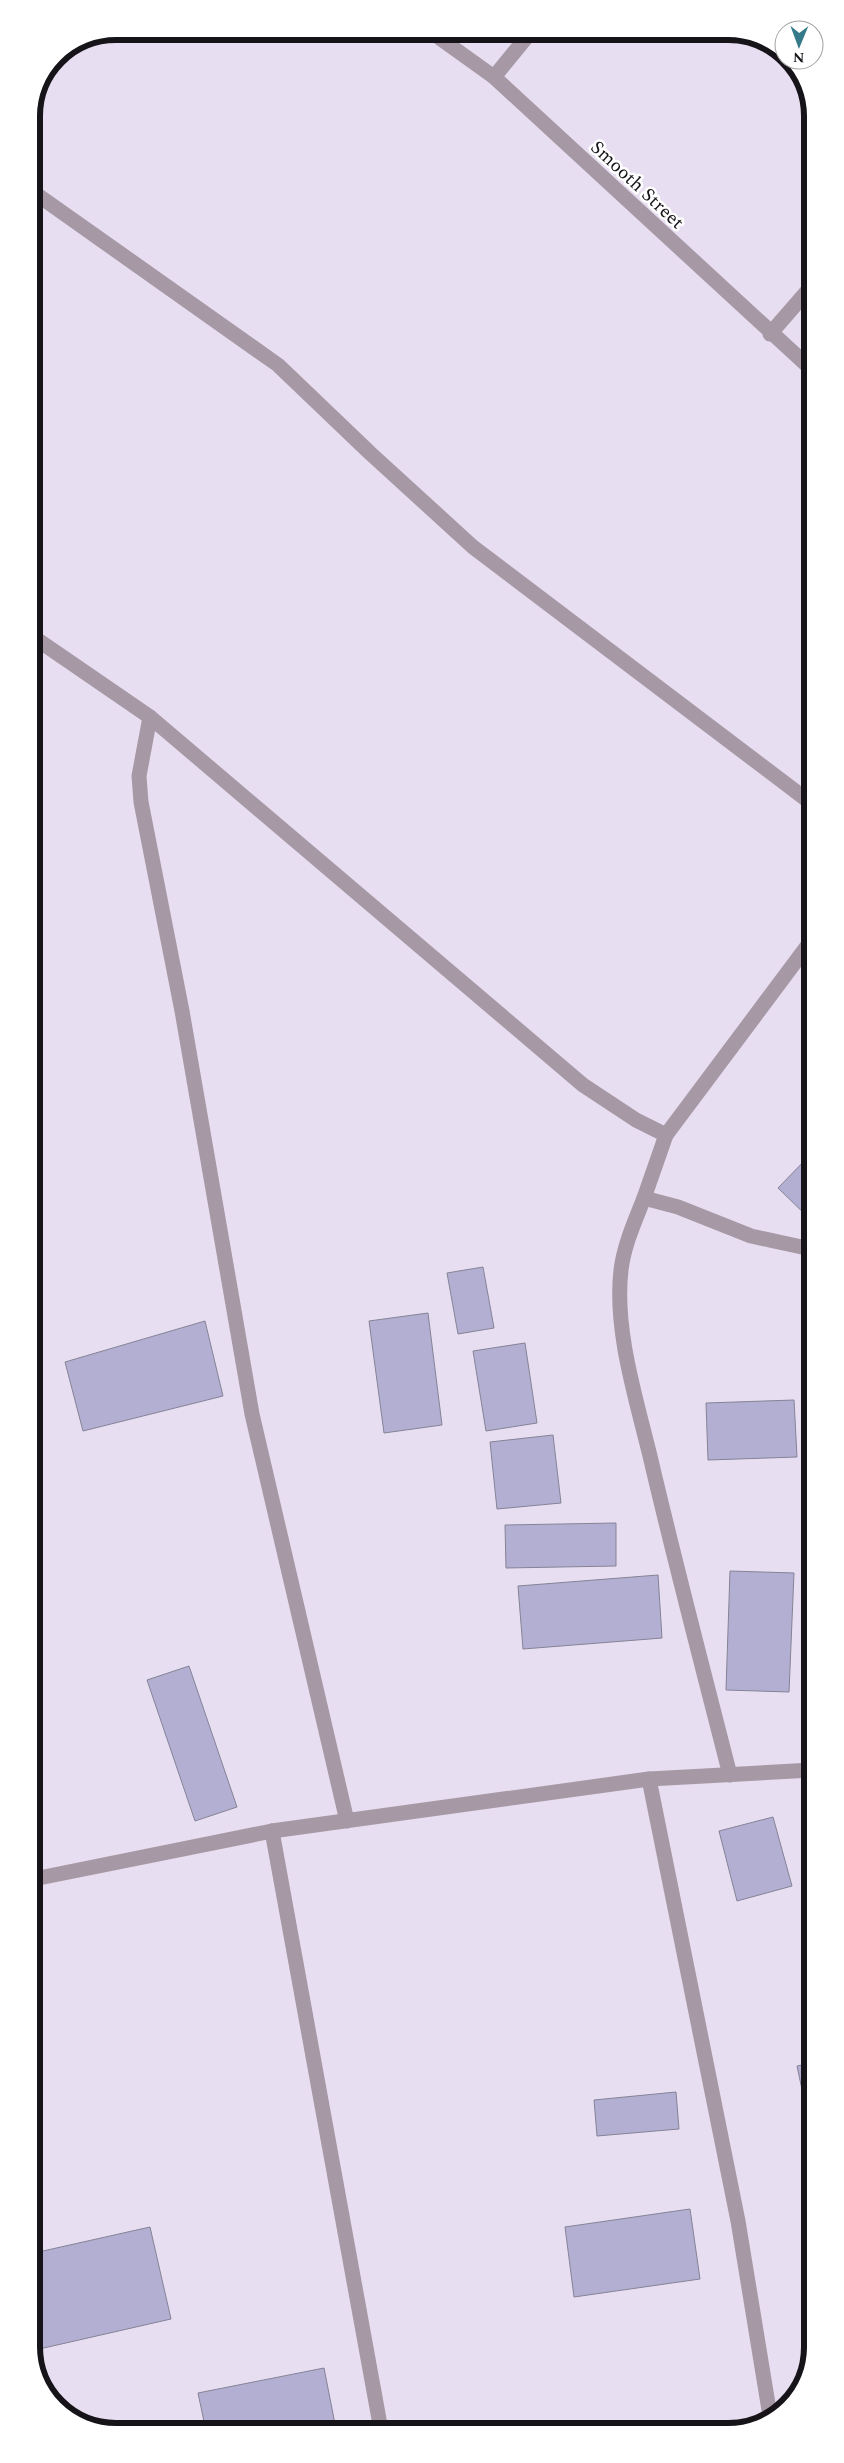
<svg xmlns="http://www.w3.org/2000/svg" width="844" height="2463" font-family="Spectral,serif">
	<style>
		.building { fill: #b3afd3; stroke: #858396 }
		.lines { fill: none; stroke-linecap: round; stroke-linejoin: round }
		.minor { stroke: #a699a5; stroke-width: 15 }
		.labels { text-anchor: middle; stroke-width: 5; stroke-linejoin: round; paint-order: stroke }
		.street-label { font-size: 19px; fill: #161319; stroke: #fff }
		.rim { fill: none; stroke: #161319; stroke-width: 6 }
	</style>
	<rect width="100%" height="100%" fill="#e8def1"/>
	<!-- building -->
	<g class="building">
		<path d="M 811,1154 L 811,1220 L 778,1188 Z"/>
		<path d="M 483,1267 L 494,1328 L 458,1334 L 447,1273 Z"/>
		<path d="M 428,1313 L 442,1425 L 384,1433 L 369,1321 Z"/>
		<path d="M 205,1321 L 223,1396 L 83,1431 L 65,1362 Z"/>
		<path d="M 525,1343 L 537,1423 L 486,1431 L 473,1351 Z"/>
		<path d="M 794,1400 L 797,1457 L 708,1460 L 706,1403 Z"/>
		<path d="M 553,1435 L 561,1503 L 497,1509 L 490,1442 Z"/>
		<path d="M 616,1523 L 616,1566 L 506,1568 L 505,1525 Z"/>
		<path d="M 730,1571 L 794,1573 L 789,1692 L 726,1690 Z"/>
		<path d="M 658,1575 L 662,1638 L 523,1649 L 518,1586 Z"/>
		<path d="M 189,1666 L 237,1807 L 195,1821 L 147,1680 Z"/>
		<path d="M 773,1817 L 792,1886 L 737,1901 L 719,1831 Z"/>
		<path d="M 812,1823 L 812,1850 L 804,1825 Z"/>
		<path d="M 812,2063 L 812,2137 L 797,2066 Z"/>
		<path d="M 676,2092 L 679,2129 L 597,2136 L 594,2100 Z"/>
		<path d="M 690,2209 L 700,2279 L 574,2297 L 565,2227 Z"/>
		<path d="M 150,2227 L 171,2319 L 35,2350 L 34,2253 Z"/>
		<path d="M 324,2368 L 335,2424 L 302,2431 L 206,2431 L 198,2393 Z"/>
	</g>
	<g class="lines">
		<!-- minor -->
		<g class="minor">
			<path d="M 434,34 L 494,77 L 810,368"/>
			<path d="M 494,77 L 530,33"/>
			<path d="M 32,191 L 278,365 L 370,453 L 473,547 L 811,803"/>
			<path d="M 770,334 L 810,288"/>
			<path d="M 32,636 L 150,717 L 583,1085 L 636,1120 L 666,1135 L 811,941"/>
			<path d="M 150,717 L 139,776 L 141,802 L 182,1011 L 252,1414 L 347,1821"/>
			<path d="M 666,1135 L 644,1198 L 678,1207 L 751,1236 L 811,1249"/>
			<path d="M 644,1198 C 635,1221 624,1245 621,1270 C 614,1330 636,1398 650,1456 C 675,1563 703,1669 730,1775"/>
			<path d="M 649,1779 L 738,2221 L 770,2416"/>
			<path d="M 272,1831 L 381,2430"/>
			<path d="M 34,1879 L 272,1831 L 649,1779 L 812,1770"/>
		</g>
	</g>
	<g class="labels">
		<!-- street labels -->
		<g class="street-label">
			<text transform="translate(638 184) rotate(43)" y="7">Smooth Street</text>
		</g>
	</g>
	<!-- crop -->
	<path d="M0 0H844V2463H0ZM116 40H728A76 76 0 0 1 804 116V2347A76 76 0 0 1 728 2423H116A76 76 0 0 1 40 2347V116A76 76 0 0 1 116 40Z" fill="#fff" fill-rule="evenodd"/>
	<path class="rim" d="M116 40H728A76 76 0 0 1 804 116V2347A76 76 0 0 1 728 2423H116A76 76 0 0 1 40 2347V116A76 76 0 0 1 116 40Z"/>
	<!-- north arrow -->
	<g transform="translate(799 45) rotate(181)"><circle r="24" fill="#ffffff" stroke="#a2a1a3"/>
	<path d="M0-4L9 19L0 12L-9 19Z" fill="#357a88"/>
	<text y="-8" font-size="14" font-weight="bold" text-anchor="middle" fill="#161319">N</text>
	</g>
</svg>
